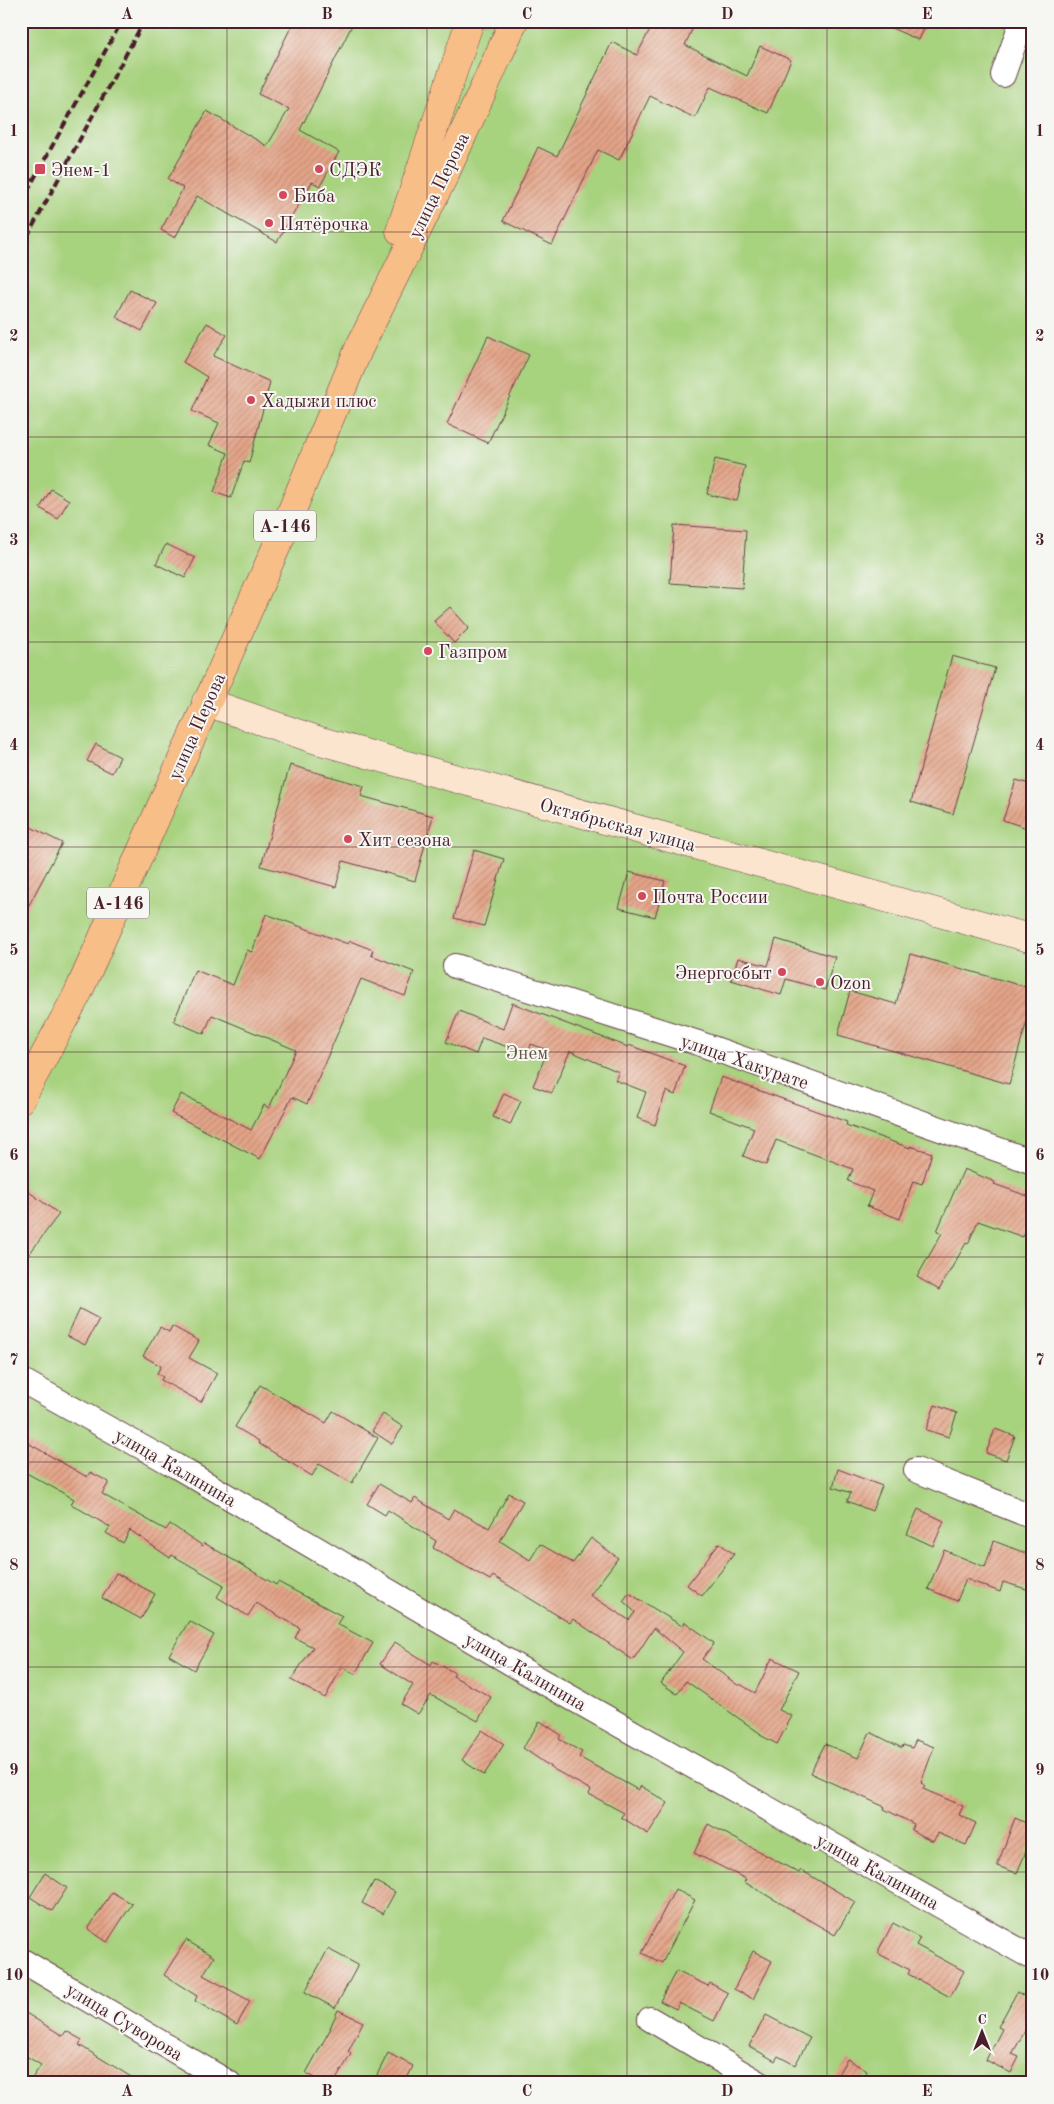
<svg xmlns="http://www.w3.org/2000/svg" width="1054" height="2104" font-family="'Old Standard TT',serif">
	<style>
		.green { fill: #a7d27e; stroke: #787854 }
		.building { fill: url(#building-hatch) }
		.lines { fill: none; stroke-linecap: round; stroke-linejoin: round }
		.minor-casing { stroke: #633d44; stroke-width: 26 }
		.secondary-casing { stroke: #633d44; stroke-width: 29 }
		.trunk-casing { stroke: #633d44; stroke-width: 29 }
		.minor { stroke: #fff; stroke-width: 24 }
		.secondary { stroke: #fce5cf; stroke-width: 28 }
		.trunk { stroke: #f7be88; stroke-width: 28 }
		.rail { stroke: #4a1f2b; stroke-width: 4; stroke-dasharray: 8 4; stroke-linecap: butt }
		.grid { fill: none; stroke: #4a1f2b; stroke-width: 1; stroke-opacity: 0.55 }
		.poi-dot { fill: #d1495b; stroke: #f6f6f2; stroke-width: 2 }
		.labels { text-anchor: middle; stroke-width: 4; stroke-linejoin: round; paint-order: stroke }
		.shield { fill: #f6f6f2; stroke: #7e6067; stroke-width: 1 }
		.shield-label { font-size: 18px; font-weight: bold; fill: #4a1f2b }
		.poi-label { font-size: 19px; fill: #4a1f2b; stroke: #f6f6f2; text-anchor: start }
		.street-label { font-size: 19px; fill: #4a1f2b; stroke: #f6f6f2 }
		.park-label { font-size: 19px; fill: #654; stroke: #f6f6f2 }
		.neatline { fill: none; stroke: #4a1f2b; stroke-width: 2 }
		.grid-label { font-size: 16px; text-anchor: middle; font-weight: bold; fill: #4a1f2b }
	</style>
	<defs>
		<pattern id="building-hatch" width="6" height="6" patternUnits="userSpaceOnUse" patternTransform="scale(1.25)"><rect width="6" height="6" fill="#e4a589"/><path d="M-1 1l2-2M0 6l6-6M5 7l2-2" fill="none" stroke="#bb8670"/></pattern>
	</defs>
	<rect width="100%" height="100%" fill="#f6f6f2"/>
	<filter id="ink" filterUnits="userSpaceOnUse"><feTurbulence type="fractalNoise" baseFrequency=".02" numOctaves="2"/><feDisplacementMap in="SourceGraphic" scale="10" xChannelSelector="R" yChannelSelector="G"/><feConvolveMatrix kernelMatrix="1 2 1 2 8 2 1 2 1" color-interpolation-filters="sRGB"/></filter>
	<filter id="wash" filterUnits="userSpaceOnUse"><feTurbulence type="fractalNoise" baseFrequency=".0096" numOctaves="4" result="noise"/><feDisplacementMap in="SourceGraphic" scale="20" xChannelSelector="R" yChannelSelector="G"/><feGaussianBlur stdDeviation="1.12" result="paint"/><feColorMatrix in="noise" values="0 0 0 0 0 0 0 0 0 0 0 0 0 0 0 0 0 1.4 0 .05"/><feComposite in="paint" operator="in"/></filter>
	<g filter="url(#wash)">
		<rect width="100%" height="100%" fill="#f2e7d2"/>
		<!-- green -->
		<rect class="green" x="21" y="21" width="1012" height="2062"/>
		<g id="blocks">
			<!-- building -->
			<g class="building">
				<path d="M 294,21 L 354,21 L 300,130 L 339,152 L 320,186 L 312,182 L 277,242 L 197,196 L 175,238 L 161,230 L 183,188 L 168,179 L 207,111 L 267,146 L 289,109 L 258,94 Z"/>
				<path d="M 654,21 L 696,21 L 685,45 L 747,76 L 760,46 L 791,60 L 768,113 L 710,87 L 695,118 L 650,96 L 619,160 L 598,150 L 552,245 L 503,221 L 538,147 L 557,156 L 612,42 L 637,55 Z"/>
				<path d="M 875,21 L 927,21 L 919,40 Z"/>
				<path d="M 130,290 L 157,303 L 142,331 L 116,317 Z"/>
				<path d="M 207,323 L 227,335 L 213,356 L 270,382 L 249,463 L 244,461 L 231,498 L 214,492 L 228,453 L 209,445 L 219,423 L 192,411 L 207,377 L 183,362 Z"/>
				<path d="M 488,336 L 529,355 L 488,443 L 447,424 Z"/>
				<path d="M 715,459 L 745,466 L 737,501 L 707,494 Z"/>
				<path d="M 51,489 L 69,500 L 58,519 L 40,508 Z"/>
				<path d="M 674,525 L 746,530 L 742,588 L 670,583 Z"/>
				<path d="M 166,544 L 195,558 L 185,578 L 156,564 Z"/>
				<path d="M 450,607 L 469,628 L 454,643 L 434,621 Z"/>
				<path d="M 952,656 L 995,668 L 953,814 L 911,802 Z"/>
				<path d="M 96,744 L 120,757 L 112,773 L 87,761 Z"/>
				<path d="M 290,765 L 364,786 L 361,796 L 433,816 L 415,881 L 343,861 L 336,887 L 261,866 Z"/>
				<path d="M 1016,780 L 1033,785 L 1033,830 L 1003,820 Z"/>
				<path d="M 21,822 L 62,843 L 21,920 Z"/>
				<path d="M 474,850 L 504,859 L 484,926 L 454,918 Z"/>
				<path d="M 629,872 L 665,881 L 655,917 L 619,908 Z"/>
				<path d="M 266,914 L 348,944 L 350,941 L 373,950 L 371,955 L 414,972 L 405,996 L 361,979 L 307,1104 L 292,1097 L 260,1159 L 171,1113 L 181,1094 L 251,1130 L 264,1105 L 269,1108 L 296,1050 L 212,1015 L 204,1034 L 174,1021 L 195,970 L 233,985 L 247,950 L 252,952 Z"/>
				<path d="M 776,939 L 835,957 L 825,990 L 786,979 L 781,995 L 731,980 L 738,958 L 768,966 Z"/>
				<path d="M 910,954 L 1033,989 L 1033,1000 L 1009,1084 L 838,1035 L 850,991 L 896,1004 Z"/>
				<path d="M 512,1003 L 628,1047 L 629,1045 L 685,1066 L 675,1095 L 666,1091 L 655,1125 L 637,1118 L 646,1092 L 615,1080 L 619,1072 L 570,1051 L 552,1093 L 533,1086 L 548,1050 L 531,1044 L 528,1054 L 482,1038 L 476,1054 L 446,1042 L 459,1011 L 503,1029 Z"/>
				<path d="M 721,1077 L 847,1122 L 846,1125 L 910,1148 L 910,1146 L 932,1153 L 922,1184 L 913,1181 L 900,1219 L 867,1206 L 873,1191 L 848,1181 L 853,1169 L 776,1140 L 766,1165 L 743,1156 L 754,1128 L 709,1111 Z"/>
				<path d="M 504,1093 L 521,1101 L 510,1125 L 493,1117 Z"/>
				<path d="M 964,1169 L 995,1182 L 994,1184 L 1033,1198 L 1033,1210 L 1023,1237 L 978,1221 L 968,1244 L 966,1243 L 939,1290 L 917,1277 L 942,1233 L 937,1231 Z"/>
				<path d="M 21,1186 L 59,1214 L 21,1265 Z"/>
				<path d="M 80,1309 L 99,1319 L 85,1345 L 67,1336 Z"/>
				<path d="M 172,1326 L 199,1341 L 189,1358 L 217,1373 L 201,1402 L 161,1380 L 163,1377 L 157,1373 L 161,1366 L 143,1356 L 160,1327 L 169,1332 Z"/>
				<path d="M 260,1385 L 326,1423 L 333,1411 L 378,1438 L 352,1483 L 319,1464 L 312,1476 L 258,1443 L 259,1441 L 235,1427 Z"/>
				<path d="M 935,1405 L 957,1413 L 949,1437 L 926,1430 Z"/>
				<path d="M 383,1414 L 403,1427 L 392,1444 L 372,1431 Z"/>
				<path d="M 995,1429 L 1015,1436 L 1006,1460 L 986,1453 Z"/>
				<path d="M 21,1439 L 87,1477 L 90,1472 L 109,1482 L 102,1494 L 166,1530 L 170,1524 L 203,1546 L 204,1543 L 276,1585 L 278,1582 L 342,1616 L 337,1624 L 373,1643 L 355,1674 L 342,1667 L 325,1698 L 291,1680 L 313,1647 L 295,1638 L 300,1628 L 256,1603 L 248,1616 L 217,1597 L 224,1585 L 172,1555 L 170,1558 L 130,1530 L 123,1543 L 106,1533 L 110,1527 L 71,1504 L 74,1499 L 21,1470 Z"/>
				<path d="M 838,1469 L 882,1486 L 872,1511 L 847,1501 L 851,1493 L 833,1487 Z"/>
				<path d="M 379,1484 L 412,1503 L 415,1498 L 448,1519 L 454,1509 L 489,1528 L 509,1493 L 523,1501 L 500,1541 L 530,1560 L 540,1544 L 573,1563 L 591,1538 L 618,1558 L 590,1595 L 629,1620 L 635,1612 L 623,1601 L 629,1593 L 682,1626 L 685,1622 L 714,1643 L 702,1659 L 739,1686 L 740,1684 L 755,1693 L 772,1658 L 799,1671 L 779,1710 L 792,1716 L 777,1744 L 760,1735 L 761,1734 L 686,1681 L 677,1694 L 661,1683 L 683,1652 L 654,1628 L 633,1660 L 573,1619 L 570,1623 L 493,1576 L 490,1580 L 433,1548 L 436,1541 L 388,1510 L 385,1515 L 367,1504 Z"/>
				<path d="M 918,1509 L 944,1521 L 933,1546 L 907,1534 Z"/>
				<path d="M 994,1541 L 1033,1556 L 1033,1591 L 1003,1582 L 1000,1592 L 966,1579 L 957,1601 L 928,1589 L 944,1550 L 985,1567 Z"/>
				<path d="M 719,1543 L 734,1554 L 702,1596 L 687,1585 Z"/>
				<path d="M 116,1573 L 155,1594 L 141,1619 L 102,1598 Z"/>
				<path d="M 189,1621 L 214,1635 L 194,1670 L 169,1655 Z"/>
				<path d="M 395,1642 L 431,1665 L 433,1661 L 455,1673 L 453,1676 L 491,1697 L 478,1721 L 431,1695 L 418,1714 L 401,1704 L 413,1685 L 380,1664 Z"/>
				<path d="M 540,1721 L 561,1735 L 559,1739 L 582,1752 L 579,1757 L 638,1790 L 641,1786 L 668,1803 L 648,1834 L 621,1817 L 624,1813 L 589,1794 L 591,1790 L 555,1770 L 523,1748 Z"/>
				<path d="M 482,1730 L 504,1744 L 484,1775 L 462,1760 Z"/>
				<path d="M 870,1732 L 902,1748 L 903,1745 L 912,1748 L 916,1740 L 934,1747 L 921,1783 L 925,1785 L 923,1789 L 963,1806 L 959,1815 L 976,1823 L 966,1845 L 938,1833 L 933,1841 L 911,1830 L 914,1824 L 884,1809 L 885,1807 L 810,1773 L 825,1744 L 858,1758 Z"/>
				<path d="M 1015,1818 L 1033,1826 L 1033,1835 L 1017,1873 L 997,1866 Z"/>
				<path d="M 708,1824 L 799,1873 L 801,1870 L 855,1902 L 835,1935 L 744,1882 L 746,1879 L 694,1853 Z"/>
				<path d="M 45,1873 L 67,1888 L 52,1911 L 30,1897 Z"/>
				<path d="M 374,1881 L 395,1892 L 383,1914 L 362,1903 Z"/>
				<path d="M 675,1889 L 695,1900 L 662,1963 L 642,1953 Z"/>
				<path d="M 112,1892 L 132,1904 L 107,1942 L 88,1929 Z"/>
				<path d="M 893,1923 L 920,1938 L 916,1945 L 964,1971 L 950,1997 L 908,1974 L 910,1970 L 877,1953 Z"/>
				<path d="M 186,1940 L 214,1957 L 203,1975 L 250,2001 L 237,2025 L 195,2001 L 197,1996 L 164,1975 Z"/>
				<path d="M 328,1949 L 358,1965 L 335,2008 L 305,1992 Z"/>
				<path d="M 753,1951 L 772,1961 L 753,1999 L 734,1989 Z"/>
				<path d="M 676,1971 L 708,1986 L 710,1983 L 728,1993 L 714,2021 L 679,2003 L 676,2009 L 660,2001 Z"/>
				<path d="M 1017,1992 L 1033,2001 L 1033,2017 L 1012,2054 L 1019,2057 L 1011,2073 L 986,2060 L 1002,2029 L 998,2027 Z"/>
				<path d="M 21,2010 L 63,2036 L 66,2031 L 82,2040 L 79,2045 L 141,2083 L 29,2083 L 41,2065 L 21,2053 Z"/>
				<path d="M 338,2010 L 363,2022 L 348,2052 L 351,2054 L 334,2083 L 324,2083 L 306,2073 L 331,2028 L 330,2028 Z"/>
				<path d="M 766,2015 L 810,2038 L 795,2065 L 778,2056 L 775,2061 L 749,2046 Z"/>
				<path d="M 388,2053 L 413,2066 L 405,2083 L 373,2083 Z"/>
				<path d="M 847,2059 L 867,2071 L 861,2083 L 833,2083 Z"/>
			</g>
		</g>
	</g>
	<g filter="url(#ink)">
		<use href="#blocks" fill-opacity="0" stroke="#633d44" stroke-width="1"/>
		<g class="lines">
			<!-- minor casing -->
			<g class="minor-casing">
				<g id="minor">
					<path d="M 1003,75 L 1022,21"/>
					<path d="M 455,966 L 698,1043 L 1033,1162"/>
					<path d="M 21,1380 L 176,1466 L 538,1679 L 1033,1958"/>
					<path d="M 916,1470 L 1033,1517"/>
					<path d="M 21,1960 L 229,2083"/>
					<path d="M 650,2019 L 759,2083"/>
				</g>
			</g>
			<!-- secondary casing -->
			<g class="secondary-casing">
				<path id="secondary" d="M 206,702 L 317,740 L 1033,939"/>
			</g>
			<!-- trunk casing -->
			<g class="trunk-casing">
				<g id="trunk">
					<path d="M 400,231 L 470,21"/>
					<path d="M 21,1099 L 78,993 L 283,532 L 359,348 L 446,172 L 514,21"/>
				</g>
			</g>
			<!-- minor -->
			<use href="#minor" class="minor"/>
			<!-- secondary -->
			<use href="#secondary" class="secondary"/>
			<!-- trunk -->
			<use href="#trunk" class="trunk"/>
			<!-- rail -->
			<g class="rail">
				<path d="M 21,202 L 122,21"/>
				<path d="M 21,248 L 144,21"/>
			</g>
		</g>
	</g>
	<!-- grid -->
	<path class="grid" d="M 227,21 L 227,2083M 427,21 L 427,2083M 627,21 L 627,2083M 827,21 L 827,2083M 21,232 L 1033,232M 21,437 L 1033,437M 21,642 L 1033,642M 21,847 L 1033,847M 21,1052 L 1033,1052M 21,1257 L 1033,1257M 21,1462 L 1033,1462M 21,1667 L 1033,1667M 21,1872 L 1033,1872"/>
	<!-- markers -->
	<g class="poi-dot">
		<rect x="34" y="163" width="12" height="12" rx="2.5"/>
		<circle cx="319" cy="169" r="5"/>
		<circle cx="283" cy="195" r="5"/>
		<circle cx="269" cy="223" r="5"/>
		<circle cx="251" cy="400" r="5"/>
		<circle cx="428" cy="651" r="5"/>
		<circle cx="348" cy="839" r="5"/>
		<circle cx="642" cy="896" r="5"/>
		<circle cx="782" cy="972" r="5"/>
		<circle cx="820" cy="982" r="5"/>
	</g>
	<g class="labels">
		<!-- shield labels -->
		<g class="shield">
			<rect x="254" y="510.5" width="62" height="31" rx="4"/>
			<rect x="87" y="887.5" width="62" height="31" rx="4"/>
		</g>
		<g class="shield-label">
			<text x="285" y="532">А-146</text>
			<text x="118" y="909">А-146</text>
		</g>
		<!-- poi labels -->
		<g class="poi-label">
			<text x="51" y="176">Энем-1</text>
			<text x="329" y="176">СДЭК</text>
			<text x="293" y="202">Биба</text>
			<text x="279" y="230">Пятёрочка</text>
			<text x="261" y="407">Хадыжи плюс</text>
			<text x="438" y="658">Газпром</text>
			<text x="358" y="846">Хит сезона</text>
			<text x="652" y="903">Почта России</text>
			<text x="772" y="979" text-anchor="end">Энергосбыт</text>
			<text x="830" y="989">Ozon</text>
		</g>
		<!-- street labels -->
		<g class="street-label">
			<text transform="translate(438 185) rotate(-64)" y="7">улица Перова</text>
			<text transform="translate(196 726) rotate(-66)" y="7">улица Перова</text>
			<text transform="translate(618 824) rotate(15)" y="7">Октябрьская улица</text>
			<text transform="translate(745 1061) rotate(19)" y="7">улица Хакурате</text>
			<text transform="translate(176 1467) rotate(30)" y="7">улица Калинина</text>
			<text transform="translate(526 1671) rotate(30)" y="7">улица Калинина</text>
			<text transform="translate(878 1871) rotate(29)" y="7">улица Калинина</text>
			<text transform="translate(125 2021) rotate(31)" y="7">улица Суворова</text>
		</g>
		<!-- park labels -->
		<g class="park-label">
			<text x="527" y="1059">Энем</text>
		</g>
	</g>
	<!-- margin -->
	<rect width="1054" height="2104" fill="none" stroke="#f6f6f2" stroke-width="55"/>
	<!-- north arrow -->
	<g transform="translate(982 2032)" stroke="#f6f6f2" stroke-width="4" paint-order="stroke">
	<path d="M0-4L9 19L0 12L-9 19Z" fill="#4a1f2b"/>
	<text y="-8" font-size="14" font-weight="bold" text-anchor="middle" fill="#4a1f2b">С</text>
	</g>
	<rect x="28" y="28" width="998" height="2048" class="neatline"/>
	<g class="grid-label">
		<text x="127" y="19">A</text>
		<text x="327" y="19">B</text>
		<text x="527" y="19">C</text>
		<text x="727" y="19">D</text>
		<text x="927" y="19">E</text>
		<text x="14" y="136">1</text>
		<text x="1040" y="136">1</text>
		<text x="14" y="341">2</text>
		<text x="1040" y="341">2</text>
		<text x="14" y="545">3</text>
		<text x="1040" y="545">3</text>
		<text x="14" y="750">4</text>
		<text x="1040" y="750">4</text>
		<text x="14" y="955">5</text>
		<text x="1040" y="955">5</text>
		<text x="14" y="1160">6</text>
		<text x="1040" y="1160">6</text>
		<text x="14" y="1365">7</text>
		<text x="1040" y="1365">7</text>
		<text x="14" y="1570">8</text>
		<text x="1040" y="1570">8</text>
		<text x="14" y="1775">9</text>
		<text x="1040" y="1775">9</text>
		<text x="14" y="1980">10</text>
		<text x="1040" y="1980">10</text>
		<text x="127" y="2096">A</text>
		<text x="327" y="2096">B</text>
		<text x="527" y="2096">C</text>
		<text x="727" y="2096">D</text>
		<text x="927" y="2096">E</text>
	</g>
</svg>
